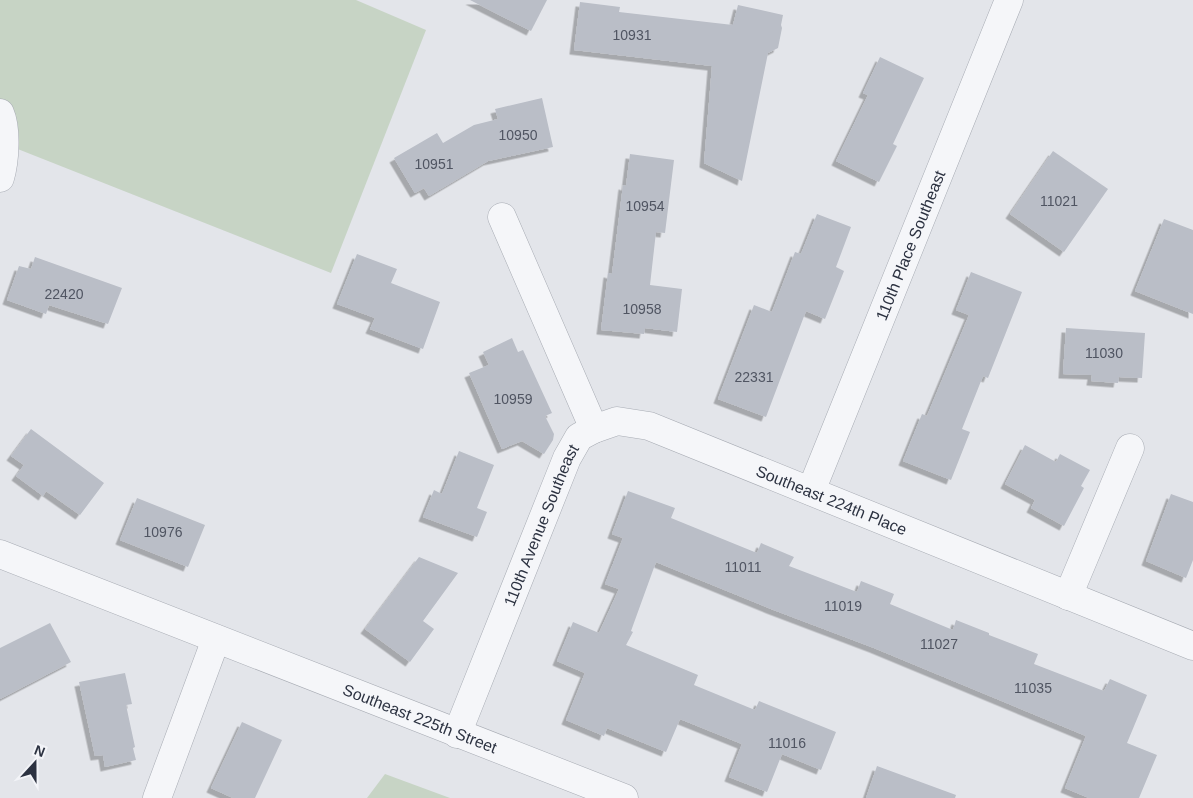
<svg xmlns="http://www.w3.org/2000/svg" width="1193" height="798" font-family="Helvetica,sans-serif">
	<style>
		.green { fill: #c7d4c5 }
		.building { fill: #babec7; filter: url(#shadow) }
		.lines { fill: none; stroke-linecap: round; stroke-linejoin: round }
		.minor-casing { stroke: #a8acb4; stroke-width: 29 }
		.minor { stroke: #f5f6f9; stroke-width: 28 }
		.labels { text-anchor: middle; stroke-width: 5; stroke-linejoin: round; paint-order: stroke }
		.number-label { font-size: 14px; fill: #505562 }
		.street-label { font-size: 16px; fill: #2c3241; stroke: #f3f4f8 }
	</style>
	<defs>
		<filter id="shadow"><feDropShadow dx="-4.5" dy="4.5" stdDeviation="0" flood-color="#0004"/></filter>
	</defs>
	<rect width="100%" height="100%" fill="#e3e5ea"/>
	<!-- green -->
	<g class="green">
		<path d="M 0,0 L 356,0 L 426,30 L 331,273 L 0,142 Z"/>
		<path d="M 385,774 L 450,798 L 367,798 Z"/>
	</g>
	<!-- building -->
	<g class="building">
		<path d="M 470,0 L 547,0 L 531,31 Z"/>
		<path d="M 580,2 L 620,7 L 619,12 L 733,25 L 738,5 L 783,15 L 781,25 L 782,28 L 778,48 L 768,53 L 742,181 L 704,163 L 712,66 L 574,50 Z"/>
		<path d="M 880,57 L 924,78 L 893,144 L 897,146 L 879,182 L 836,161 L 868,95 L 863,93 Z"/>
		<path d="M 542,98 L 553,147 L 488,161 L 429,196 L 424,188 L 415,193 L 394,158 L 437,133 L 443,143 L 474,125 L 498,119 L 495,109 Z"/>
		<path d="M 1053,151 L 1108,189 L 1064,252 L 1010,214 Z"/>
		<path d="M 630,154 L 674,160 L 665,233 L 656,232 L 650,285 L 682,289 L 677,332 L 645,328 L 644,334 L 601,330 L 608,273 L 612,274 L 623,185 L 626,186 Z"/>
		<path d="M 817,214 L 851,227 L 836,267 L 844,271 L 825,319 L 806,311 L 766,417 L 718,399 L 754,305 L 772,312 L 795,252 L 801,254 Z"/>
		<path d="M 1164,219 L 1193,230 L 1193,314 L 1135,291 Z"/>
		<path d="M 357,254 L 397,269 L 391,283 L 440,302 L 423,349 L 370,329 L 375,318 L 337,304 Z"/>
		<path d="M 35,257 L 122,288 L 108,324 L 49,305 L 46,314 L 7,300 L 19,266 L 31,269 Z"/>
		<path d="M 971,272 L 1022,292 L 988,378 L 983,376 L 962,429 L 970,432 L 951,480 L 903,461 L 922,414 L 927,416 L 969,315 L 956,310 Z"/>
		<path d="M 1066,328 L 1145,333 L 1142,378 L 1119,377 L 1118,383 L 1091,381 L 1092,375 L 1063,374 Z"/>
		<path d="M 512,338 L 518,352 L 523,350 L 552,413 L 545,416 L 554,434 L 553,440 L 544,454 L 522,441 L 502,449 L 469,373 L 489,365 L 483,352 Z"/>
		<path d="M 31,429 L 104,483 L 80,515 L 46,491 L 43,496 L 16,476 L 24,465 L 11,456 Z"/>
		<path d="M 1025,445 L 1056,462 L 1060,454 L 1090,470 L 1081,486 L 1084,488 L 1064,526 L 1031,508 L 1035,500 L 1005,484 Z"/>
		<path d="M 459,451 L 494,465 L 477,508 L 487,512 L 477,537 L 423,517 L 434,490 L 442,494 Z"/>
		<path d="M 628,491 L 675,508 L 671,518 L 757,553 L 761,543 L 794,557 L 789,566 L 857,592 L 861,581 L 894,594 L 890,604 L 953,630 L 956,620 L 989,633 L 989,635 L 1038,654 L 1034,664 L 1104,691 L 1110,679 L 1147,695 L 1127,743 L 1157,755 L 1139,798 L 1089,798 L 1065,788 L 1086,736 L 874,648 L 771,609 L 656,562 L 631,631 L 633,632 L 626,645 L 698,675 L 694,685 L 755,710 L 759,701 L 836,732 L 821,770 L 782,754 L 767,792 L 729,777 L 742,744 L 680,719 L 666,752 L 607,728 L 604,736 L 566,720 L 585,673 L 557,661 L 573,622 L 599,633 L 619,589 L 605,584 L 623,538 L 612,534 Z"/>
		<path d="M 1171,494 L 1193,502 L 1193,560 L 1186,578 L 1146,561 Z"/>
		<path d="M 137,498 L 205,525 L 188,567 L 120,540 Z"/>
		<path d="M 419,557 L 458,573 L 423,621 L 434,629 L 410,662 L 365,629 Z"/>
		<path d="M 50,623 L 71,662 L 0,699 L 0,648 Z"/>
		<path d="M 125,673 L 132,704 L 126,705 L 135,747 L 133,748 L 136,760 L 105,767 L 103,755 L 95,756 L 79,682 Z"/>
		<path d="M 242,722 L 282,740 L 255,798 L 233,798 L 211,788 Z"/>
		<path d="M 877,766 L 956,795 L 955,798 L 866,798 Z"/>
	</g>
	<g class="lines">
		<!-- minor casing -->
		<g class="minor-casing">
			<g id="minor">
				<path d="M 0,113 C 7,129 5,161 0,178"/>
				<path d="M 502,217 L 594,429"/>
				<path id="s1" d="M 811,491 L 1009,0"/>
				<path id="s2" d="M 0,554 L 624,798"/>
				<path d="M 1068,596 L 1130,448"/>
				<path id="s3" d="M 457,734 L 567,458 L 579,437 L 594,429 L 617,421 L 649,426 L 1193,646"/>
				<path d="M 157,798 L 216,639"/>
			</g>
		</g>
		<!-- minor -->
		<use href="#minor" class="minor"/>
	</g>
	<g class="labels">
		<!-- number labels -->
		<g class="number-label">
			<text x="632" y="40">10931</text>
			<text x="518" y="140">10950</text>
			<text x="434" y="169">10951</text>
			<text x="1059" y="206">11021</text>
			<text x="645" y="211">10954</text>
			<text x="64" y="299">22420</text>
			<text x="642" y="314">10958</text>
			<text x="1104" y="358">11030</text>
			<text x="754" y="382">22331</text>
			<text x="513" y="404">10959</text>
			<text x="163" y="537">10976</text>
			<text x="743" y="572">11011</text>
			<text x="843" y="611">11019</text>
			<text x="939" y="649">11027</text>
			<text x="1033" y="693">11035</text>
			<text x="787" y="748">11016</text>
		</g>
		<!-- street labels -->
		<g class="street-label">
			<text dy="6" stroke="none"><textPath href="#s1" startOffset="265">110th Place Southeast</textPath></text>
			<text dy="6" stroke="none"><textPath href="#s3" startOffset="592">Southeast 224th Place</textPath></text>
			<text dy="6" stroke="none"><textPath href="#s3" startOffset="225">110th Avenue Southeast</textPath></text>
			<text dy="6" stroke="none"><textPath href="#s2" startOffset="451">Southeast 225th Street</textPath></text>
		</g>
	</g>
	<!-- north arrow -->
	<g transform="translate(35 763) rotate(21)" stroke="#f3f4f8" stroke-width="4" paint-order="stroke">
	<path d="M0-4L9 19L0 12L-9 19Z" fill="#2c3241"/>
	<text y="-8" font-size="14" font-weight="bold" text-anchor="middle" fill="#2c3241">N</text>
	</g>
</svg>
